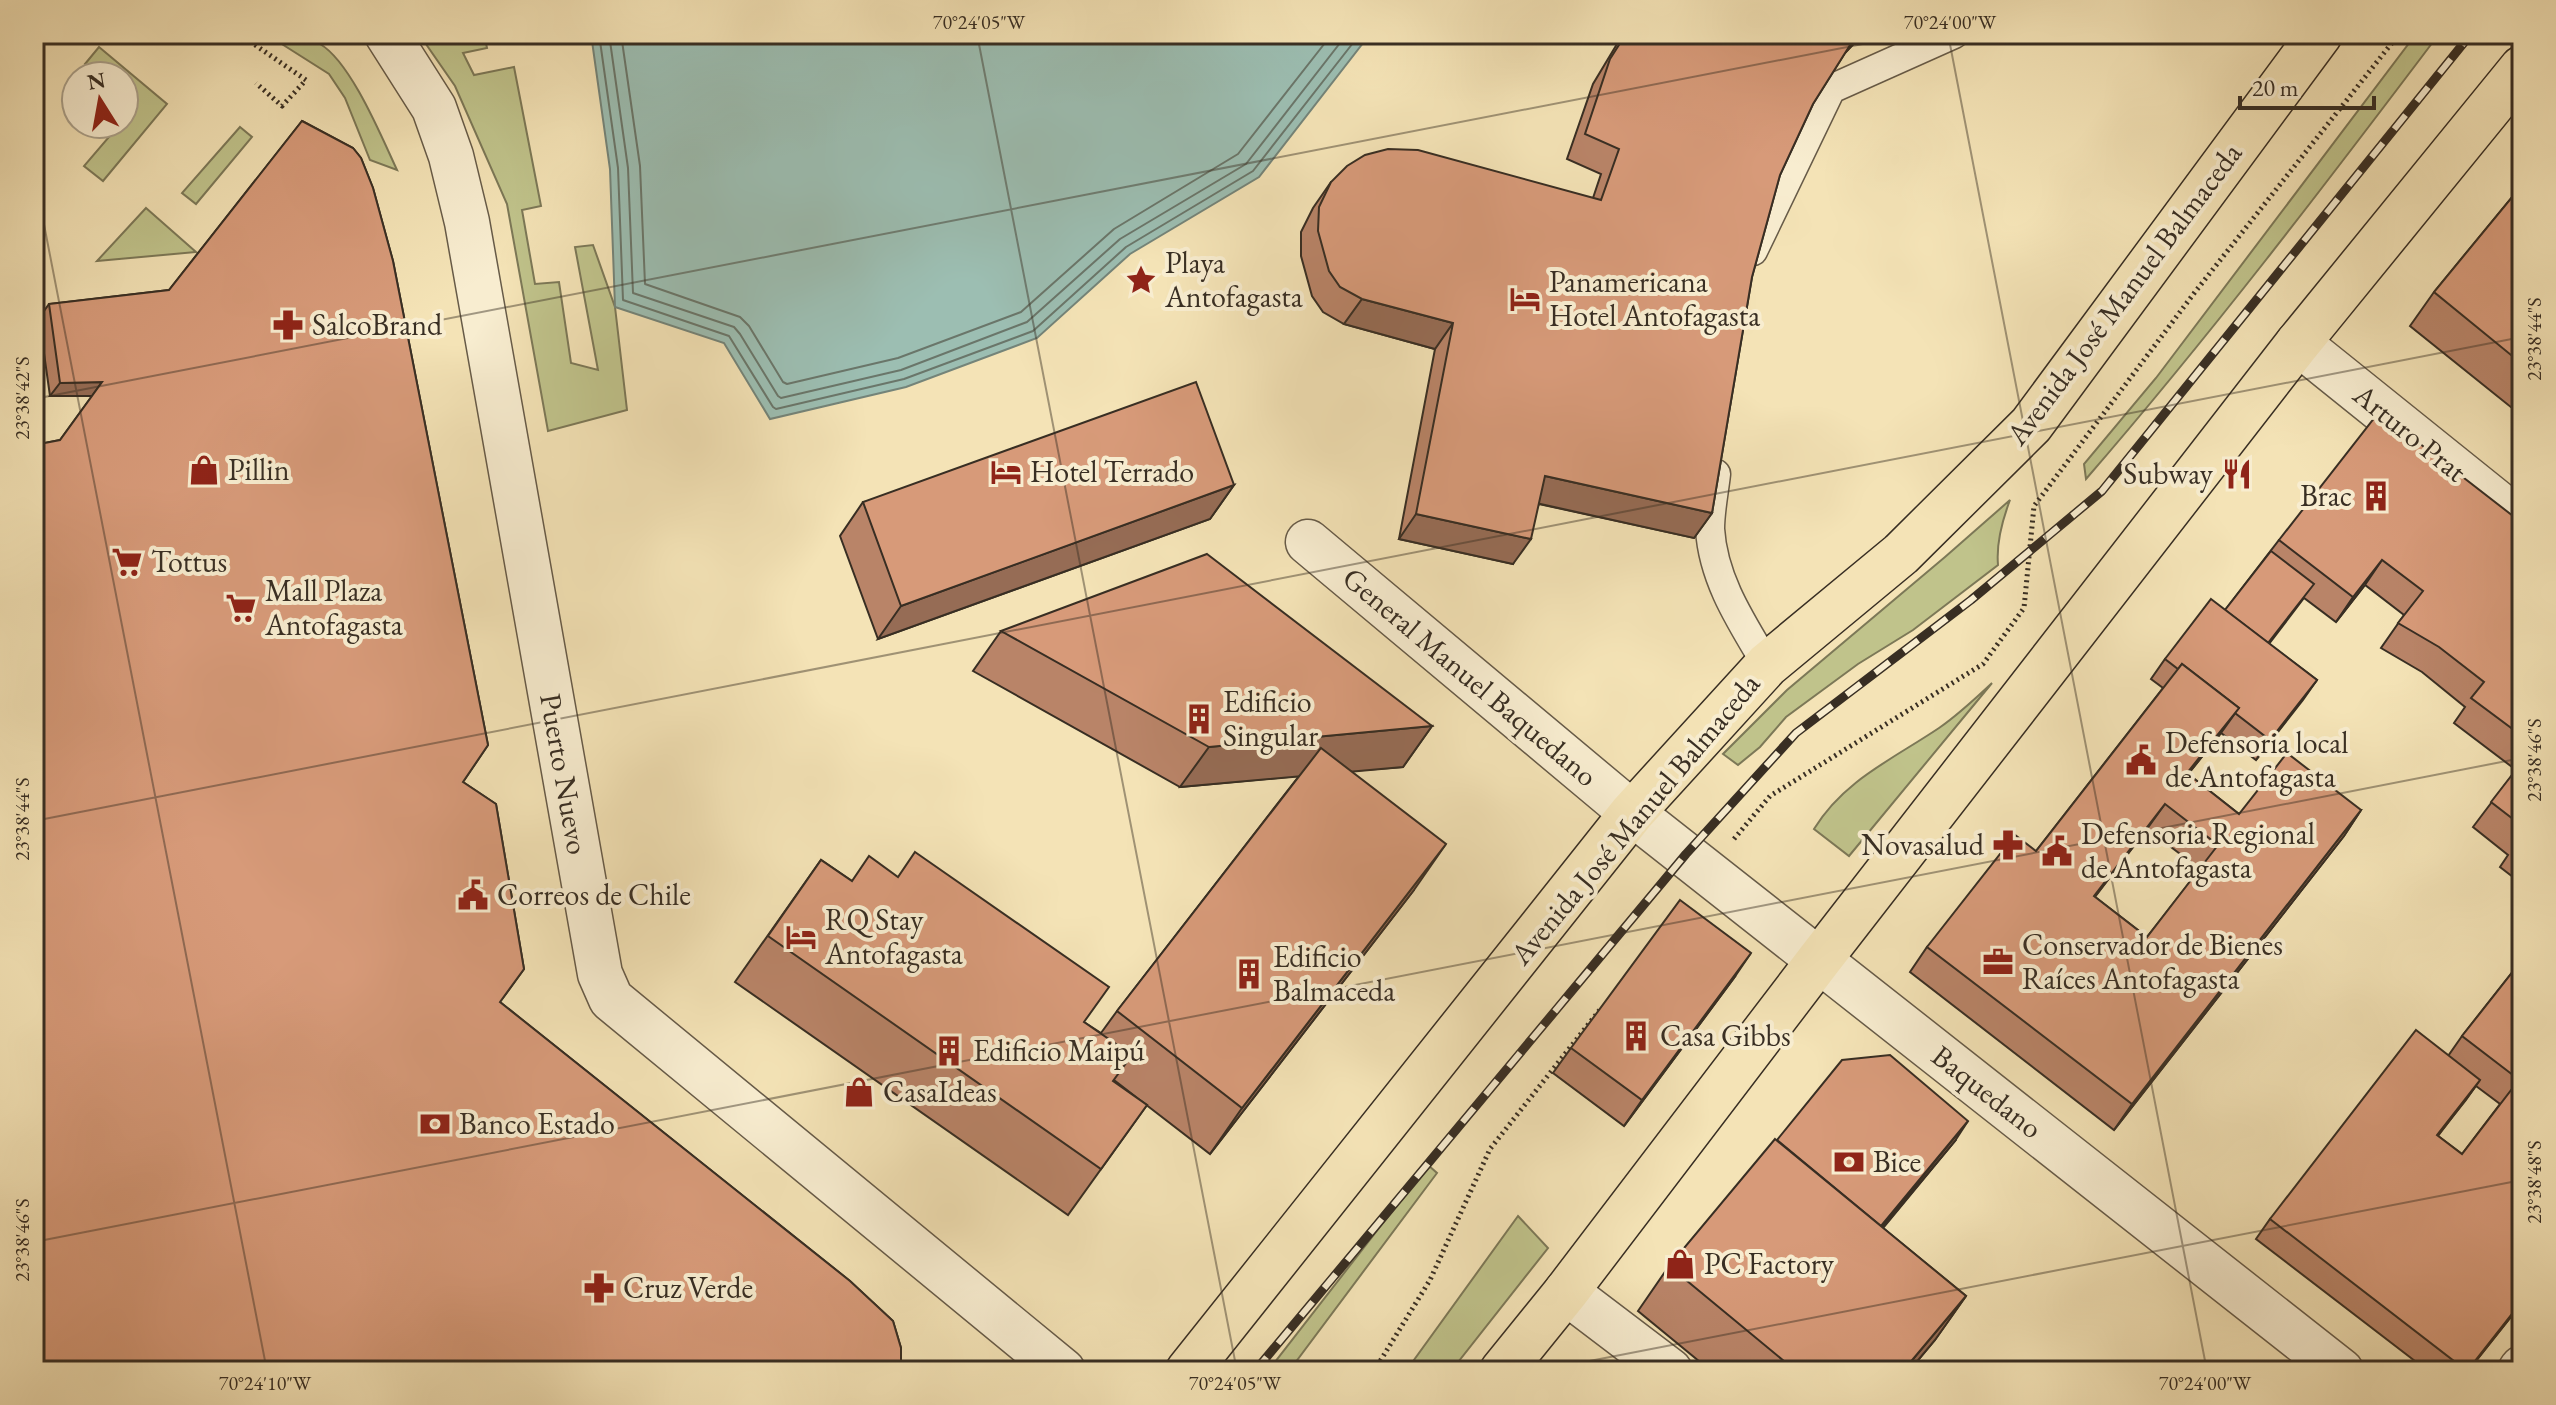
<svg xmlns="http://www.w3.org/2000/svg" width="2556" height="1405" font-family="'EB Garamond',serif">
	<style>
		.green { fill: #c0c38b; stroke: #7c7857; stroke-width: 2 }
		.water { fill: #9cbeb2; stroke: #748479; stroke-width: 2 }
		.lines { fill: none; stroke-linecap: round; stroke-linejoin: round }
		.shore { stroke: #6a766a; stroke-width: 2 }
		.service-casing { stroke: #675b48; stroke-width: 31 }
		.minor-casing { stroke: #675b48; stroke-width: 47 }
		.tertiary-casing { stroke: #675b48; stroke-width: 47 }
		.trunk-casing { stroke: #382e23; stroke-width: 47 }
		.path { stroke: #382e23; stroke-width: 5; stroke-dasharray: 2 4; stroke-linecap: butt }
		.service { stroke: #f8edd0; stroke-width: 28 }
		.minor { stroke: #f8edd0; stroke-width: 44 }
		.tertiary { stroke: #f8edd0; stroke-width: 44 }
		.trunk { stroke: #f4e3b6; stroke-width: 44 }
		.rail-casing { stroke: #382e23; stroke-width: 9 }
		.rail { stroke: #f8edd0; stroke-width: 6; stroke-dasharray: 18; stroke-linecap: butt }
		.wall { fill: #b98468; stroke: #382e23; stroke-width: 2; fill-rule: evenodd }
		.shaded-wall { fill: #966c55; stroke: #382e23; stroke-width: 2 }
		.building { fill: #d79a79; stroke: #382e23; stroke-width: 2; fill-rule: evenodd }
		.ticks { fill: none; stroke: #382e23; stroke-width: 2; stroke-opacity: 0.45 }
		.labels { text-anchor: middle; stroke-width: 8; stroke-linejoin: round; paint-order: stroke }
		.poi-label { font-size: 30px; fill: #382e23; stroke: #f8edd0; text-anchor: start }
		.street-label { font-size: 30px; fill: #382e23; stroke: #f8edd0 }
		.neatline { fill: none; stroke: #382e23; stroke-width: 3 }
		.ticks-label { font-size: 20px; text-anchor: middle; fill: #382e23 }
	</style>
	<rect width="100%" height="100%" fill="#f4e3b6"/>
	<filter id="stains"><feTurbulence type="fractalNoise" baseFrequency=".0025" numOctaves="4"/><feColorMatrix values="0 0 0 0 .2 0 0 0 0 .09 0 0 0 0 .02 0 0 0 .5 -.17"/></filter>
	<radialGradient id="worn" r=".72"><stop offset=".6" stop-color="#630" stop-opacity="0"/><stop offset="1" stop-color="#630" stop-opacity=".3"/></radialGradient>
	<!-- green -->
	<g class="green">
		<path d="M 266,34 C 276,35 313,40 320,44 C 351,62 382,138 397,170 L 370,160 L 345,98 L 329,74 Z"/>
		<path d="M 419,34 L 484,34 L 487,48 L 463,53 L 474,75 L 514,67 L 541,206 L 522,210 L 535,284 L 559,282 L 571,363 L 598,370 L 575,247 L 593,245 L 615,307 L 627,410 L 548,431 L 507,204 L 455,86 Z"/>
		<path d="M 2416,34 L 2439,34 C 2325,185 2210,336 2086,479 L 2084,464 L 2156,378 Z"/>
		<path d="M 99,47 L 167,104 L 103,181 L 84,166 L 120,124 L 124,124 L 124,119 L 135,106 L 124,97 L 124,76 L 99,76 L 85,64 Z"/>
		<path d="M 240,127 L 252,137 L 196,204 L 182,193 Z"/>
		<path d="M 146,208 L 196,252 L 97,261 Z"/>
		<path d="M 2010,500 C 2002,521 1996,542 1998,565 L 1913,630 L 1858,664 L 1786,717 L 1760,747 L 1738,765 L 1723,754 L 1787,690 L 1945,557 Z"/>
		<path d="M 1992,683 L 1849,856 L 1814,829 C 1844,780 1893,759 1939,728 C 1958,715 1975,699 1992,683 Z"/>
		<path d="M 1428,1165 L 1437,1173 L 1289,1371 L 1268,1371 Z"/>
		<path d="M 1518,1216 L 1548,1248 L 1451,1371 L 1406,1371 Z"/>
	</g>
	<!-- water -->
	<path class="water" d="M 591,34 L 1370,34 L 1259,177 L 1130,254 L 1037,338 L 906,387 L 770,419 L 724,343 L 615,307 L 610,169 Z"/>
	<g class="lines">
		<!-- shore -->
		<g class="shore">
			<path d="M 599,34 L 618,168 L 623,300 L 729,336 L 773,407 L 776,409 L 904,379 L 1033,331 L 1126,247 L 1253,171 L 1360,34"/>
			<path d="M 609,34 L 628,168 L 633,293 L 734,327 L 740,334 L 778,396 L 781,398 L 901,370 L 1027,322 L 1120,239 L 1246,164 L 1347,34"/>
			<path d="M 621,34 L 640,166 L 645,284 L 740,317 L 749,326 L 783,382 L 787,384 L 898,358 L 1021,312 L 1114,229 L 1238,154 L 1332,34"/>
		</g>
		<!-- service casing -->
		<g class="service-casing">
			<g id="service">
				<path d="M 1753,251 L 1831,89 L 1954,34"/>
				<path d="M 1716,474 C 1714,492 1710,511 1710,529 C 1713,580 1742,623 1767,665"/>
			</g>
		</g>
		<!-- minor casing -->
		<g class="minor-casing">
			<g id="minor">
				<path d="M 387,34 L 434,108 L 451,156 L 467,222 L 600,974 L 611,999 L 1063,1371"/>
				<path d="M 2298,343 L 2522,523"/>
				<path d="M 1308,542 L 1632,813 L 2341,1371"/>
				<path d="M 1566,1292 L 1670,1371"/>
			</g>
		</g>
		<!-- tertiary casing -->
		<g class="tertiary-casing">
			<path id="tertiary" d="M 2520,1371 L 2522,1368"/>
		</g>
		<!-- trunk casing -->
		<g class="trunk-casing">
			<g id="trunk">
				<path d="M 1188,1371 L 1632,813 L 1767,665 L 1901,554 L 2031,425 L 2320,34"/>
				<path d="M 1502,1371 L 1566,1292 L 1819,960 L 2298,343 L 2522,68"/>
			</g>
		</g>
		<!-- path -->
		<g class="path">
			<path d="M 245,38 L 306,80 L 282,106 L 256,83"/>
			<path d="M 1734,839 L 1770,796 L 1983,664 L 2024,608 L 2034,506 L 2195,292 L 2399,34"/>
			<path d="M 1374,1371 L 1430,1280 L 1490,1149 L 1602,1007"/>
		</g>
		<!-- service -->
		<use href="#service" class="service"/>
		<!-- minor -->
		<use href="#minor" class="minor"/>
		<!-- tertiary -->
		<use href="#tertiary" class="tertiary"/>
		<!-- trunk -->
		<use href="#trunk" class="trunk"/>
		<!-- rail casing -->
		<g class="rail-casing">
			<path id="rail" d="M 1255,1371 L 1686,854 L 1796,733 L 1971,600 L 2102,491 L 2471,34"/>
		</g>
		<!-- rail -->
		<use href="#rail" class="rail"/>
	</g>
	<!-- wall -->
	<g class="wall">
		<path d="M 135,34 L 148,34 L 143,40 Z"/>
		<path d="M 1623,34 L 1863,34 L 1845,53 L 1813,104 L 1780,175 L 1752,277 L 1712,513 L 1694,538 L 1539,504 L 1513,564 L 1399,539 L 1435,349 L 1344,324 L 1323,312 L 1312,296 L 1301,256 L 1301,232 L 1313,208 L 1331,182 L 1593,198 L 1601,174 L 1567,159 L 1593,84 Z"/>
		<path d="M 302,121 L 353,148 L 361,158 L 373,188 L 393,261 L 488,745 L 463,782 L 496,804 L 524,969 L 500,1002 L 850,1281 L 893,1321 L 901,1348 L 901,1371 L 34,1371 L 34,445 L 60,440 L 92,396 L 50,396 L 39,318 L 49,304 L 169,290 Z"/>
		<path d="M 2522,185 L 2522,416 L 2410,326 L 2434,292 Z"/>
		<path d="M 1234,485 L 1210,519 L 878,639 L 840,536 L 863,502 Z"/>
		<path d="M 2522,523 L 2522,884 L 2500,867 L 2508,855 L 2473,827 L 2516,770 L 2454,723 L 2465,707 L 2422,672 L 2381,648 L 2404,615 L 2365,585 L 2336,622 L 2304,598 L 2269,644 L 2317,680 L 2256,760 L 2221,733 L 2188,774 L 2239,814 L 2361,810 L 2344,836 L 2114,1130 L 1910,972 L 1927,947 L 2036,851 L 2163,688 L 2151,679 L 2165,659 L 2225,610 L 2279,540 ZM 2147,829 L 2200,869 L 2147,937 L 2095,897 Z"/>
		<path d="M 1001,631 L 1432,726 L 1403,767 L 1351,771 L 1414,890 L 1210,1154 L 1114,1080 L 1113,1081 L 1147,1105 L 1068,1215 L 735,982 L 821,860 L 852,881 L 1084,1022 L 1101,1033 L 1117,1011 L 1299,776 L 1180,787 L 973,671 Z"/>
		<path d="M 2522,960 L 2522,1303 L 2468,1371 L 2428,1371 L 2256,1239 L 2270,1219 L 2448,1056 L 2462,1036 ZM 2476,1086 L 2500,1104 L 2462,1154 L 2438,1136 Z"/>
		<path d="M 1734,978 L 1624,1126 L 1553,1073 L 1571,1048 Z"/>
		<path d="M 1777,1140 L 1955,1141 L 1883,1228 L 1966,1296 L 1935,1340 L 1909,1371 L 1711,1371 L 1638,1311 L 1669,1266 Z"/>
	</g>
	<!-- shaded-wall -->
	<g class="shaded-wall">
		<path d="M 1857,34 L 1863,34 L 1839,59 Z"/>
		<path d="M 1362,299 L 1453,323 L 1435,349 L 1344,324 Z"/>
		<path d="M 102,382 L 92,396 L 50,396 L 60,383 Z"/>
		<path d="M 1545,476 L 1712,513 L 1694,538 L 1527,501 Z"/>
		<path d="M 1234,485 L 1210,519 L 878,639 L 901,606 Z"/>
		<path d="M 1416,514 L 1531,539 L 1513,564 L 1399,539 Z"/>
		<path d="M 2382,560 L 2365,585 L 2336,622 L 2353,597 Z"/>
		<path d="M 2317,680 L 2303,700 L 2256,760 L 2270,740 Z"/>
		<path d="M 2239,708 L 2221,733 L 2169,798 L 2187,773 Z"/>
		<path d="M 1432,726 L 1403,767 L 1180,787 L 1209,747 Z"/>
		<path d="M 2165,804 L 2147,829 L 2076,921 L 2094,896 Z"/>
		<path d="M 2361,810 L 2344,836 L 2114,1130 L 2132,1104 Z"/>
		<path d="M 1446,844 L 1414,890 L 1210,1154 L 1242,1108 Z"/>
		<path d="M 1751,953 L 1734,978 L 1624,1126 L 1642,1100 Z"/>
		<path d="M 2480,1080 L 2466,1100 L 2423,1154 L 2437,1135 Z"/>
		<path d="M 1968,1121 L 1955,1141 L 1848,1269 L 1862,1250 Z"/>
		<path d="M 1966,1296 L 1935,1340 L 1909,1371 L 1903,1371 Z"/>
		<path d="M 2522,1301 L 2522,1303 L 2468,1371 L 2467,1371 Z"/>
	</g>
	<!-- building -->
	<g class="building">
		<path d="M 1626,34 L 1857,34 L 1813,104 L 1780,175 L 1752,277 L 1712,513 L 1545,476 L 1531,539 L 1416,514 L 1453,323 L 1362,299 L 1340,287 L 1329,271 L 1318,231 L 1319,207 L 1331,182 L 1347,166 L 1365,155 L 1388,149 L 1418,150 L 1601,200 L 1619,149 L 1585,134 L 1610,59 Z"/>
		<path d="M 302,121 L 353,148 L 361,158 L 373,188 L 393,261 L 488,745 L 463,782 L 496,804 L 524,969 L 500,1002 L 850,1281 L 893,1321 L 901,1348 L 901,1371 L 34,1371 L 34,445 L 60,440 L 102,382 L 60,383 L 49,304 L 169,290 Z"/>
		<path d="M 2522,185 L 2522,364 L 2434,292 Z"/>
		<path d="M 1196,382 L 1234,485 L 901,606 L 863,502 Z"/>
		<path d="M 2379,412 L 2522,523 L 2522,736 L 2471,698 L 2484,682 L 2439,647 L 2398,623 L 2423,591 L 2382,560 L 2353,597 L 2279,540 Z"/>
		<path d="M 2271,551 L 2314,584 L 2268,643 L 2225,610 Z"/>
		<path d="M 1207,554 L 1432,726 L 1209,747 L 1001,631 Z"/>
		<path d="M 2211,599 L 2317,680 L 2270,740 L 2235,713 L 2239,708 L 2182,664 L 2178,669 L 2165,659 Z"/>
		<path d="M 2182,664 L 2239,708 L 2187,773 L 2239,814 L 2287,753 L 2361,810 L 2132,1104 L 1927,947 L 2015,835 L 2036,851 ZM 2165,804 L 2218,845 L 2147,937 L 2094,896 Z"/>
		<path d="M 1321,748 L 1446,844 L 1242,1108 L 1117,1011 Z"/>
		<path d="M 2522,762 L 2522,826 L 2491,802 Z"/>
		<path d="M 2522,836 L 2522,845 L 2518,841 Z"/>
		<path d="M 915,852 L 1109,987 L 1084,1022 L 1132,1055 L 1113,1081 L 1147,1105 L 1101,1169 L 768,936 L 821,860 L 852,881 L 869,856 L 898,877 Z"/>
		<path d="M 1680,900 L 1751,953 L 1642,1100 L 1571,1048 Z"/>
		<path d="M 2522,960 L 2522,1082 L 2462,1036 Z"/>
		<path d="M 2416,1030 L 2480,1080 L 2437,1135 L 2462,1154 L 2515,1085 L 2522,1091 L 2522,1301 L 2467,1371 L 2270,1219 Z"/>
		<path d="M 1890,1055 L 1968,1121 L 1881,1226 L 1777,1140 L 1842,1060 Z"/>
		<path d="M 1775,1139 L 1966,1296 L 1903,1371 L 1796,1371 L 1669,1266 Z"/>
		<path d="M 2270,1363 L 2281,1371 L 2264,1371 Z"/>
	</g>
	<!-- ticks -->
	<path class="ticks" d="M 977,34 L 1237,1371M 1948,34 L 2207,1371M 34,173 L 267,1371M 34,399 L 1914,34M 34,821 L 2522,337M 34,1242 L 2522,758M 1538,1371 L 2522,1180"/>
	<!-- icons -->
	<defs>
		<g id="sight-bare" transform="scale(2.4)"><path d="M0-6L1.8-2.2L6-1.7L2.9 1.2L3.7 5.4L0 3.3L-3.7 5.4L-2.9 1.2L-6-1.7L-1.8-2.2Z" fill="#8f2418" stroke="#f8edd0" stroke-width="2.5" paint-order="stroke"/></g>
		<g id="hotel-bare" transform="scale(2.4)"><path d="M-6-4.5h1.5V1H6V5H4.5V3h-9V5H-6ZM-4 0a1.8 1.8 0 1 1 3.6 0ZM.5 0V-2.5h3Q6-2.5 6 0Z" fill="#8f2418" stroke="#f8edd0" stroke-width="2.5" paint-order="stroke"/></g>
		<g id="pharmacy-bare" transform="scale(2.4)"><path d="M-2-6h4v4h4v4h-4v4h-4v-4h-4v-4h4Z" fill="#8f2418" stroke="#f8edd0" stroke-width="2.5" paint-order="stroke"/></g>
		<g id="shop-bare" transform="scale(2.4)"><path d="M-5-2.5h2.3a2.7 3.5 0 0 1 5.4 0H5L5.5 6h-11ZM-1.5-2.5h3a1.5 2.3 0 0 0-3 0Z" fill="#8f2418" stroke="#f8edd0" stroke-width="2.5" paint-order="stroke"/></g>
		<g id="restaurant-bare" transform="scale(2.4)"><path d="M-5-6h1v4h1v-4h1v4h1v-4h1v5L-1.5 .5V6h-2V.5L-5-1ZM5-6V6H3V1.5H1.5Q1.5-4 5-6Z" fill="#8f2418" stroke="#f8edd0" stroke-width="2.5" paint-order="stroke"/></g>
		<g id="building-bare" transform="scale(2.4)"><path d="M-4-6H4V6H1V3H-1V6H-4ZM-2.5-4.3h1.7v1.8h-1.7ZM.8-4.3h1.7v1.8H.8ZM-2.5-1h1.7V.8h-1.7ZM.8-1h1.7V.8H.8Z" fill="#8f2418" stroke="#f8edd0" stroke-width="2.5" paint-order="stroke"/></g>
		<g id="supermarket-bare" transform="scale(2.4)"><path d="M-6-5.5h2.5l.6 2H6L4.5 2H-2.5L-4.4-4H-6ZM-1.5 3.2a1.3 1.3 0 1 0 .1 0ZM3 3.2a1.3 1.3 0 1 0 .1 0Z" fill="#8f2418" stroke="#f8edd0" stroke-width="2.5" paint-order="stroke"/></g>
		<g id="civic-bare" transform="scale(2.4)"><path d="M-.6-6.5H3V-4.5H.6V-3L4-1V1h2V6H-6V1h2V-1L-.6-3ZM-1.2 2.5V6h2.4V2.5Z" fill="#8f2418" stroke="#f8edd0" stroke-width="2.5" paint-order="stroke"/></g>
		<g id="office-bare" transform="scale(2.4)"><path d="M-6-3h4V-5.5h4V-3h4V5H-6ZM-1-4.5V-3h2v-1.5ZM-6 0V1H6V0Z" fill="#8f2418" stroke="#f8edd0" stroke-width="2.5" paint-order="stroke"/></g>
		<g id="bank-bare" transform="scale(2.4)"><path d="M-6-4H6V4H-6ZM0-2.3a2.3 2.3 0 1 0 0 4.6a2.3 2.3 0 1 0 0-4.6Z" fill="#8f2418" stroke="#f8edd0" stroke-width="2.5" paint-order="stroke"/></g>
	</defs>
	<g fill-rule="evenodd">
		<use href="#sight-bare" x="1141" y="280"/>
		<use href="#hotel-bare" x="1525" y="299"/>
		<use href="#pharmacy-bare" x="288" y="325"/>
		<use href="#shop-bare" x="204" y="470"/>
		<use href="#hotel-bare" x="1006" y="472"/>
		<use href="#restaurant-bare" x="2237" y="474"/>
		<use href="#building-bare" x="2376" y="496"/>
		<use href="#supermarket-bare" x="127" y="562"/>
		<use href="#supermarket-bare" x="241" y="608"/>
		<use href="#building-bare" x="1199" y="719"/>
		<use href="#civic-bare" x="2141" y="760"/>
		<use href="#pharmacy-bare" x="2008" y="845"/>
		<use href="#civic-bare" x="2057" y="851"/>
		<use href="#civic-bare" x="473" y="895"/>
		<use href="#hotel-bare" x="801" y="937"/>
		<use href="#office-bare" x="1998" y="962"/>
		<use href="#building-bare" x="1249" y="974"/>
		<use href="#building-bare" x="1636" y="1036"/>
		<use href="#building-bare" x="949" y="1051"/>
		<use href="#shop-bare" x="859" y="1092"/>
		<use href="#bank-bare" x="435" y="1124"/>
		<use href="#bank-bare" x="1849" y="1162"/>
		<use href="#shop-bare" x="1680" y="1264"/>
		<use href="#pharmacy-bare" x="599" y="1288"/>
	</g>
	<g class="labels">
		<!-- poi labels -->
		<g class="poi-label">
			<text x="1165" y="273">Playa<tspan x="1165" dy="34">Antofagasta</tspan></text>
			<text x="1549" y="292">Panamericana<tspan x="1549" dy="34">Hotel Antofagasta</tspan></text>
			<text x="312" y="335">SalcoBrand</text>
			<text x="228" y="480">Pillin</text>
			<text x="1030" y="482">Hotel Terrado</text>
			<text x="2213" y="484" text-anchor="end">Subway</text>
			<text x="2352" y="506" text-anchor="end">Brac</text>
			<text x="151" y="572">Tottus</text>
			<text x="265" y="601">Mall Plaza<tspan x="265" dy="34">Antofagasta</tspan></text>
			<text x="1223" y="712">Edificio<tspan x="1223" dy="34">Singular</tspan></text>
			<text x="2165" y="753">Defensoria local<tspan x="2165" dy="34">de Antofagasta</tspan></text>
			<text x="2081" y="844">Defensoria Regional<tspan x="2081" dy="34">de Antofagasta</tspan></text>
			<text x="1984" y="855" text-anchor="end">Novasalud</text>
			<text x="497" y="905">Correos de Chile</text>
			<text x="825" y="930">RQ Stay<tspan x="825" dy="34">Antofagasta</tspan></text>
			<text x="2022" y="955">Conservador de Bienes<tspan x="2022" dy="34">Raíces Antofagasta</tspan></text>
			<text x="1273" y="967">Edificio<tspan x="1273" dy="34">Balmaceda</tspan></text>
			<text x="1660" y="1046">Casa Gibbs</text>
			<text x="973" y="1061">Edificio Maipú</text>
			<text x="883" y="1102">CasaIdeas</text>
			<text x="459" y="1134">Banco Estado</text>
			<text x="1873" y="1172">Bice</text>
			<text x="1704" y="1274">PC Factory</text>
			<text x="623" y="1298">Cruz Verde</text>
		</g>
		<!-- street labels -->
		<g class="street-label">
			<text transform="translate(2124 294) rotate(-53)" y="10">Avenida José Manuel Balmaceda</text>
			<text transform="translate(2410 433) rotate(39)" y="10">Arturo Prat</text>
			<text transform="translate(1470 677) rotate(40)" y="10">General Manuel Baquedano</text>
			<text transform="translate(564 774) rotate(80)" y="10">Puerto Nuevo</text>
			<text transform="translate(1635 819) rotate(-50)" y="10">Avenida José Manuel Balmaceda</text>
			<text transform="translate(1987 1092) rotate(38)" y="10">Baquedano</text>
		</g>
	</g>
	<!-- margin -->
	<rect width="2556" height="1405" fill="none" stroke="#f4e3b6" stroke-width="88"/>
	<!-- north arrow -->
	<g transform="translate(100 100) rotate(349)"><circle r="38" fill="#f8edd0" stroke="#aba18b" stroke-width="2"/>
	<path d="M0-6L14 30L0 20L-14 30Z" fill="#8f2418"/>
	<text y="-12" font-size="22" font-weight="bold" text-anchor="middle" fill="#382e23">N</text>
	</g>
	<!-- scale -->
	<path d="M2240 96v12h134v-12" fill="none" stroke="#382e23" stroke-width="4"/>
	<text x="2252" y="96" font-size="24" fill="#382e23" stroke="#f8edd0" stroke-width="6" paint-order="stroke">20 m</text>
	<rect x="44" y="44" width="2468" height="1317" class="neatline"/>
	<g class="ticks-label">
		<text x="979" y="29">70°24'05"W</text>
		<text x="1950" y="29">70°24'00"W</text>
		<text transform="translate(2534 339) rotate(-90)" y="7">23°38'44"S</text>
		<text transform="translate(22 398) rotate(-90)" y="7">23°38'42"S</text>
		<text transform="translate(2534 760) rotate(-90)" y="7">23°38'46"S</text>
		<text transform="translate(22 819) rotate(-90)" y="7">23°38'44"S</text>
		<text transform="translate(2534 1182) rotate(-90)" y="7">23°38'48"S</text>
		<text transform="translate(22 1240) rotate(-90)" y="7">23°38'46"S</text>
		<text x="265" y="1390">70°24'10"W</text>
		<text x="1235" y="1390">70°24'05"W</text>
		<text x="2205" y="1390">70°24'00"W</text>
	</g>
	<rect width="100%" height="100%" filter="url(#stains)"/>
	<rect width="100%" height="100%" fill="url(#worn)"/>
</svg>
